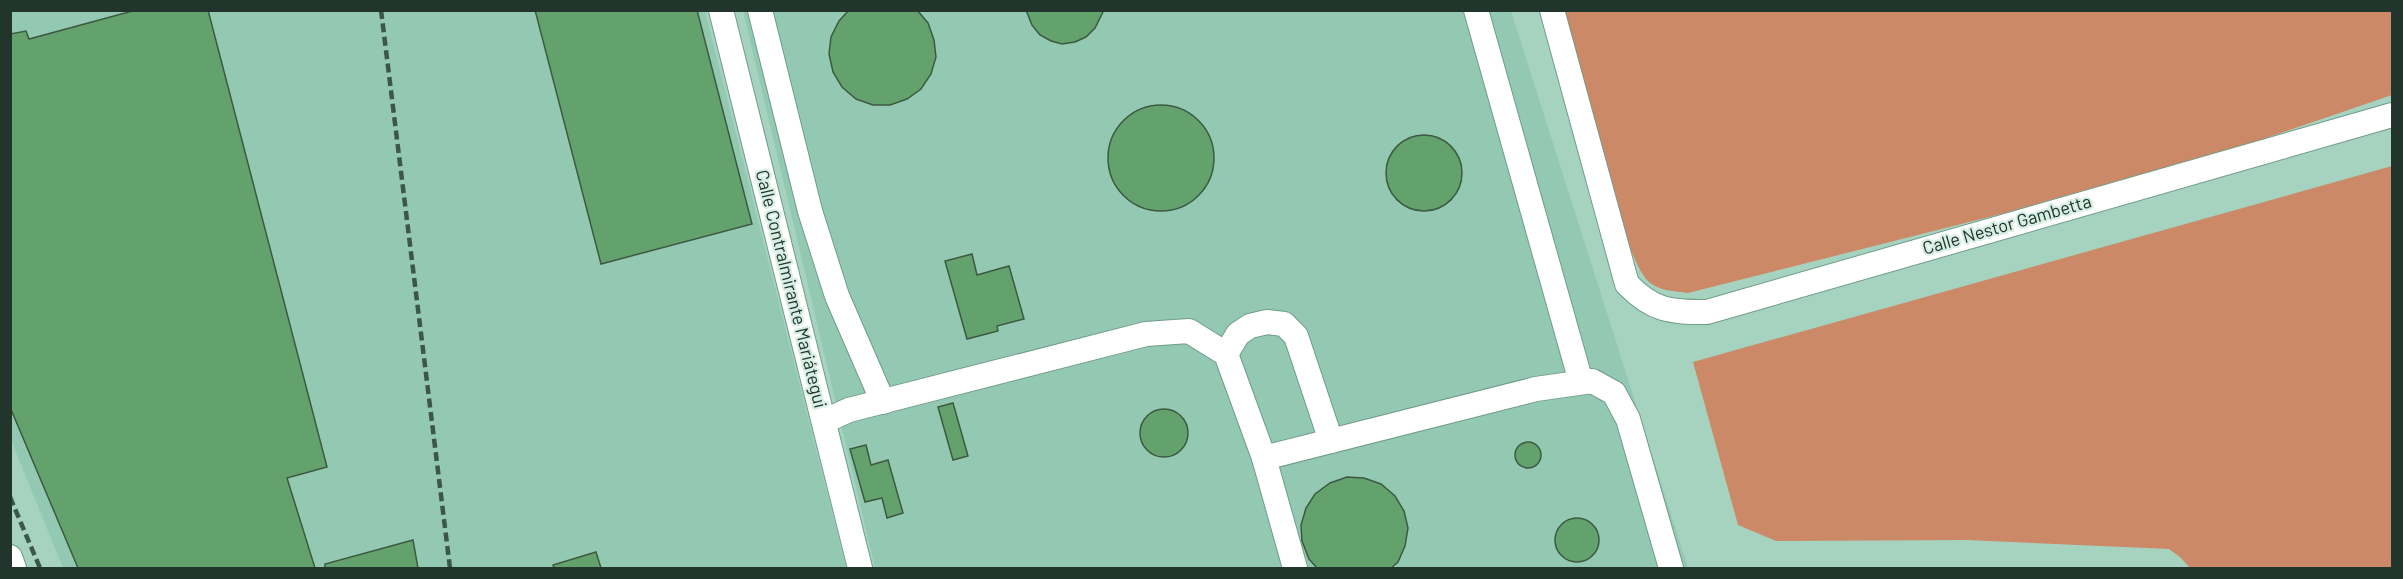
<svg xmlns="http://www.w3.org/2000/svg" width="2403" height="579" font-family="Barlow,sans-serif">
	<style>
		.built { fill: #93c9b3 }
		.green { fill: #cc8967 }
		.building { fill: #63a26c; stroke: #3d5a40; stroke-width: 1.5 }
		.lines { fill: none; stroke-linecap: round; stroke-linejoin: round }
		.minor-casing { stroke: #709c8a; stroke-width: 26 }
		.minor { stroke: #fff; stroke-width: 24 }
		.rail { stroke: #3d564c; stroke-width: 4.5; stroke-dasharray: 9 4.5; stroke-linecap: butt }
		.labels { text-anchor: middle; stroke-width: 4.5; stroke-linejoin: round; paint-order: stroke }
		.street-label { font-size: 18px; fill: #22352d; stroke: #d7eee4 }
	</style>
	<rect width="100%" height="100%" fill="#a5d3c0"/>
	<!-- built -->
	<g class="built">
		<path d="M 10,11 L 705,11 L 846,568 L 63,568 L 11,440 Z"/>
		<path d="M 743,11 L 1511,11 L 1688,568 L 875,568 Z"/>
	</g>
	<!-- green -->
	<g class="green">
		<path d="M 1563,11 L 2392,11 L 2392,95 L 2237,148 L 2001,214 L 1688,293 C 1674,291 1660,291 1649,282 C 1623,262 1575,54 1563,11 Z"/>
		<path d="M 2392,166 L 2392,568 L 2190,568 L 2180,557 L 2169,549 L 1967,540 L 1776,541 L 1738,525 L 1693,362 Z"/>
	</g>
	<!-- building -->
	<g class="building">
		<path d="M 136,10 L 208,10 L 327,467 L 287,478 L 315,568 L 78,568 L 10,407 L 10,34 L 26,31 L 29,39 Z"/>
		<path d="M 535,10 L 697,10 L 752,224 L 601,264 Z"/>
		<path d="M 849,10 L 917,10 L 928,23 L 934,40 L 936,57 L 931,74 L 921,89 L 907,99 L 890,105 L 873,105 L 856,99 L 842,87 L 833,72 L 829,54 L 831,37 L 839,21 Z"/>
		<path d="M 1026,10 L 1104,10 L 1095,28 L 1086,37 L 1075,42 L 1062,44 L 1051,41 L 1040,35 L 1032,25 Z"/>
		<circle cx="1161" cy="158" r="53"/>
		<circle cx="1424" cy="173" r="38"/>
		<path d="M 972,254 L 977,275 L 1009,266 L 1024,319 L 997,326 L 998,331 L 967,339 L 945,261 Z"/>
		<path d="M 953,403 L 968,456 L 953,460 L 938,407 Z"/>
		<circle cx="1164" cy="433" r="24"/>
		<circle cx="1528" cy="455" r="13"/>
		<path d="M 866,445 L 871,465 L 888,460 L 903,513 L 887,518 L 882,498 L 865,502 L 850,449 Z"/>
		<path d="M 1347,477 L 1364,478 L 1381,484 L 1395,496 L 1404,511 L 1408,528 L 1405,546 L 1398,562 L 1391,568 L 1317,568 L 1309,559 L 1302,541 L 1301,525 L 1306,508 L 1315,494 L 1330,483 Z"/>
		<circle cx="1577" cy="540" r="22"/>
		<path d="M 413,540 L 418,568 L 325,568 L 325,564 Z"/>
		<path d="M 596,552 L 601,568 L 554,568 L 553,565 Z"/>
	</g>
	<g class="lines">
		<!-- minor casing -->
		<g class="minor-casing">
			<g id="minor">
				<path d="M 721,10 L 860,568"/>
				<path d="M 760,10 L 810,211 L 837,296 L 883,402"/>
				<path d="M 1476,10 L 1581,382"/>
				<path d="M 1552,10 L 1627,284 C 1653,311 1670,312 1707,312 L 2392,115"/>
				<path d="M 1226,354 L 1238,334 L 1250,326 L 1267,322 L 1284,324 L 1296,336 L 1331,441"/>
				<path d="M 825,421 L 849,410 L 1146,334 L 1189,331 L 1226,354 L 1264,458 L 1295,568"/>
				<path d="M 1264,458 L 1536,389 L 1592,381 L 1614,393 L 1628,419 L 1671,568"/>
				<path d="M 10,557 L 14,568"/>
			</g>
		</g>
		<!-- minor -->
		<use href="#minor" class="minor"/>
		<!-- rail -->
		<g class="rail">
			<path d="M 381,10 L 450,568"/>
			<path d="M 10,497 L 40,568"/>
		</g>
	</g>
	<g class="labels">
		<!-- street labels -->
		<g class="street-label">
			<text transform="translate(2007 225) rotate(-16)" y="6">Calle Nestor Gambetta</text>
			<text transform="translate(791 289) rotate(76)" y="6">Calle Contralmirante Mariátegui</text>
		</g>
	</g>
	<!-- border -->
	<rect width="2403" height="579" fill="none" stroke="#22352d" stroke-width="24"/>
</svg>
